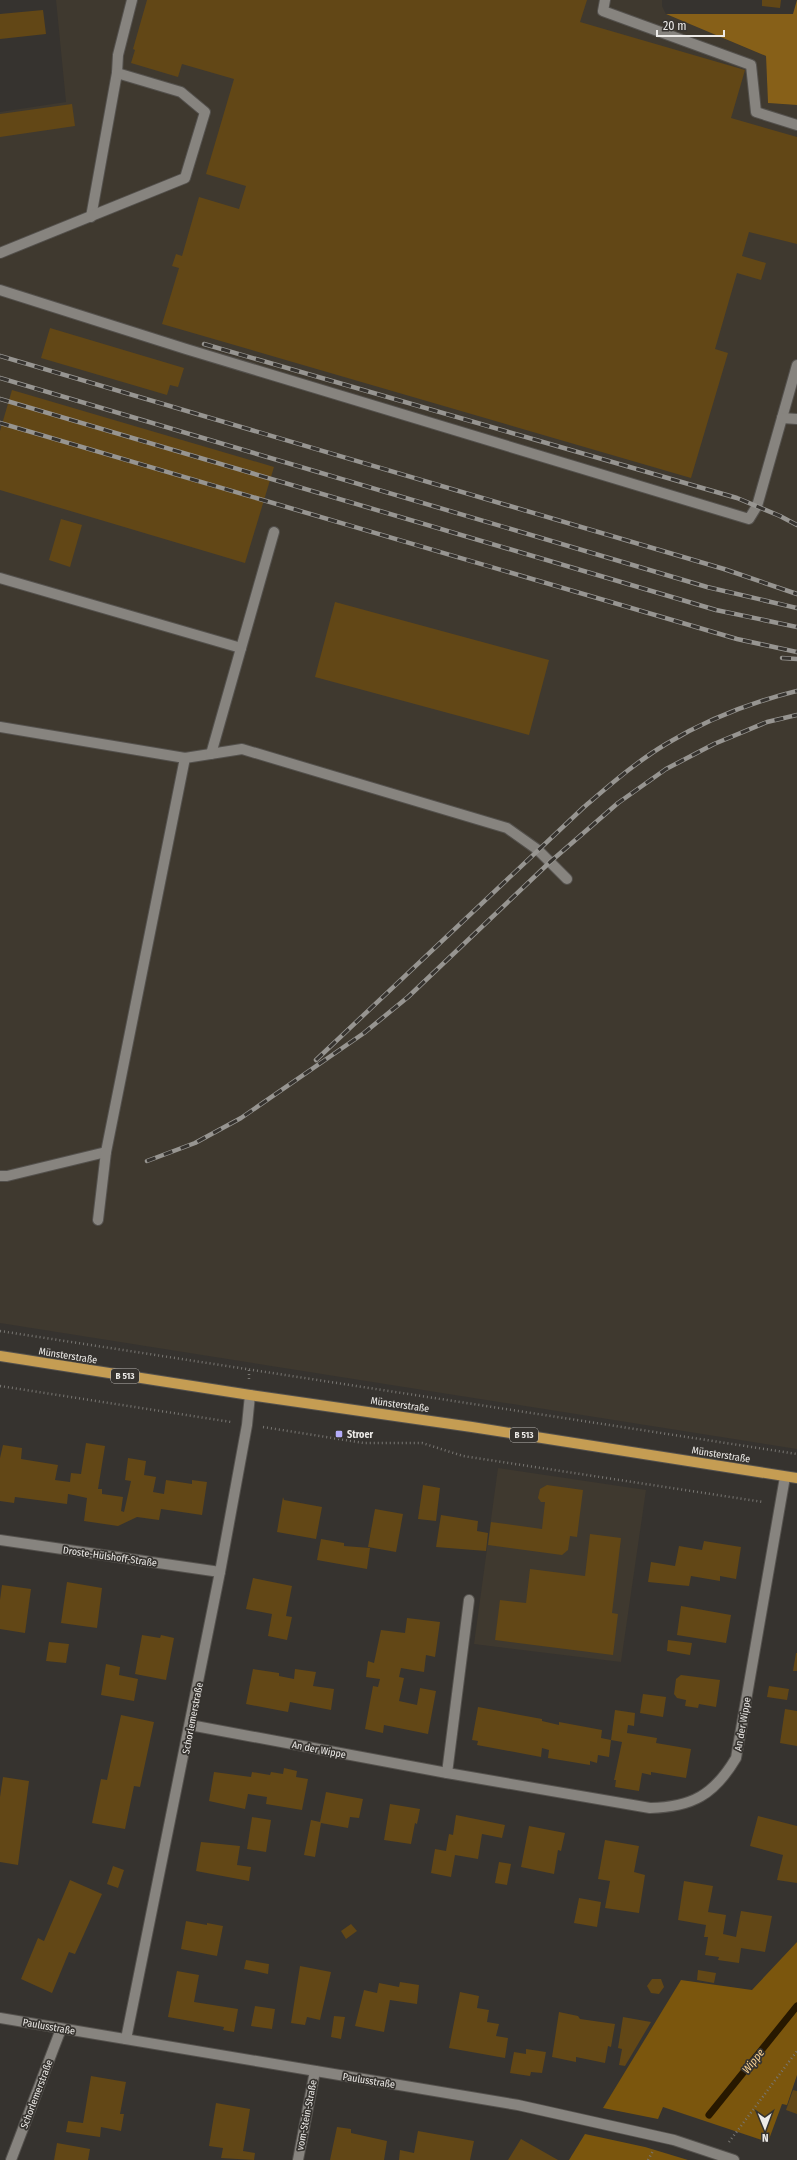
<svg xmlns="http://www.w3.org/2000/svg" width="797" height="2160" font-family="'Fira Sans Condensed',sans-serif">
	<style>
		.built { fill: #3f392f }
		.green { fill: #7b560d }
		.forest { fill: #876018 }
		.lines { fill: none; stroke-linecap: round; stroke-linejoin: round }
		.stream { stroke: #271800; stroke-width: 7 }
		.building { fill: #624716 }
		.minor-casing { stroke: #54514d; stroke-width: 12 }
		.major-casing { stroke: #54514d; stroke-width: 12 }
		.path { stroke: #787672; stroke-width: 2.5; stroke-dasharray: 1 3; stroke-linecap: butt }
		.minor { stroke: #87847f; stroke-width: 10 }
		.major { stroke: #c59d53; stroke-width: 10 }
		.rail-casing { stroke: #979591; stroke-width: 4.5 }
		.rail { stroke: #36332f; stroke-width: 3; stroke-dasharray: 9; stroke-linecap: butt }
		.poi-dot { fill: #b4acf9; stroke: #36332f; stroke-width: 1.5 }
		.labels { text-anchor: middle; stroke-width: 3.5; stroke-linejoin: round; paint-order: stroke }
		.shield { fill: #36332f; stroke: #b5b3b0; stroke-width: 1 }
		.shield-label { font-size: 9px; font-weight: bold; fill: #eceae7 }
		.street-label { font-size: 10px; fill: #eceae7; stroke: #36332f }
		.poi-label { font-size: 10px; font-weight: bold; fill: #eceae7; stroke: #36332f; text-anchor: start }
		.water-label { font-size: 11px; font-style: italic; fill: #fcd495; stroke: #36332f }
	</style>
	<rect width="100%" height="100%" fill="#36332f"/>
	<!-- built -->
	<g class="built">
		<path d="M 56,0 L 662,0 L 662,6 L 666,14 L 766,56 L 768,103 L 797,105 L 797,1449 L 0,1323 L 0,112 L 66,102 Z"/>
		<path d="M 498,1468 L 646,1490 L 621,1662 L 474,1644 Z"/>
	</g>
	<!-- green -->
	<g class="green">
		<path d="M 797,1942 L 797,2075 L 787,2105 L 782,2104 L 768,2142 L 663,2107 L 658,2119 L 603,2108 L 681,1980 L 752,1990 Z"/>
		<path d="M 585,2134 L 645,2147 L 688,2160 L 569,2160 Z"/>
	</g>
	<!-- forest -->
	<path class="forest" d="M 797,0 L 797,105 L 768,103 L 766,56 L 666,14 L 793,14 Z"/>
	<g class="lines">
		<!-- stream -->
		<path class="stream" d="M 709,2115 L 797,2006"/>
	</g>
	<!-- building -->
	<g class="building">
		<path d="M 147,0 L 587,0 L 580,22 L 745,70 L 731,118 L 797,137 L 797,244 L 749,232 L 742,256 L 766,263 L 761,280 L 737,273 L 715,349 L 728,353 L 691,478 L 162,324 L 179,268 L 172,266 L 176,254 L 182,256 L 199,197 L 239,209 L 246,186 L 206,174 L 234,79 L 182,64 L 178,77 L 131,63 L 135,50 L 133,49 Z"/>
		<path d="M 762,0 L 781,0 L 780,8 L 762,6 Z"/>
		<path d="M 43,10 L 46,34 L 0,39 L 0,14 Z"/>
		<path d="M 72,104 L 75,126 L 0,137 L 0,114 Z"/>
		<path d="M 50,328 L 184,368 L 178,387 L 170,385 L 167,395 L 41,358 Z"/>
		<path d="M 12,390 L 274,467 L 245,563 L 0,490 L 0,431 Z"/>
		<path d="M 61,519 L 82,525 L 70,567 L 49,560 Z"/>
		<path d="M 335,602 L 549,660 L 529,735 L 315,677 Z"/>
		<path d="M 86,1443 L 105,1446 L 98,1489 L 102,1489 L 102,1494 L 123,1497 L 121,1511 L 124,1512 L 131,1481 L 125,1480 L 128,1458 L 146,1461 L 144,1475 L 156,1477 L 153,1492 L 164,1494 L 166,1480 L 192,1484 L 192,1480 L 207,1482 L 202,1515 L 161,1509 L 159,1520 L 137,1517 L 118,1526 L 84,1521 L 87,1498 L 78,1496 L 68,1494 L 67,1504 L 15,1497 L 14,1503 L 0,1501 L 0,1458 L 3,1445 L 22,1448 L 21,1459 L 58,1465 L 55,1480 L 70,1482 L 71,1473 L 81,1474 Z"/>
		<path d="M 423,1485 L 440,1488 L 436,1521 L 418,1519 Z"/>
		<path d="M 547,1485 L 583,1490 L 577,1537 L 570,1536 L 568,1550 L 562,1555 L 488,1545 L 491,1522 L 542,1529 L 545,1502 L 541,1502 L 538,1498 L 540,1489 Z"/>
		<path d="M 283,1497 L 284,1500 L 322,1507 L 316,1539 L 277,1532 Z"/>
		<path d="M 375,1509 L 403,1514 L 396,1552 L 368,1547 Z"/>
		<path d="M 441,1515 L 478,1521 L 477,1531 L 488,1533 L 486,1551 L 436,1547 Z"/>
		<path d="M 590,1534 L 621,1538 L 612,1613 L 618,1614 L 613,1655 L 495,1640 L 500,1600 L 526,1603 L 530,1569 L 585,1576 Z"/>
		<path d="M 321,1539 L 344,1543 L 344,1546 L 370,1548 L 367,1569 L 317,1560 Z"/>
		<path d="M 704,1541 L 741,1547 L 736,1579 L 720,1576 L 720,1581 L 691,1576 L 689,1586 L 648,1582 L 651,1562 L 675,1566 L 679,1546 L 702,1550 Z"/>
		<path d="M 253,1578 L 292,1586 L 286,1616 L 292,1617 L 287,1640 L 268,1636 L 272,1614 L 246,1609 Z"/>
		<path d="M 67,1582 L 102,1588 L 97,1628 L 61,1623 Z"/>
		<path d="M 2,1585 L 31,1589 L 25,1633 L 0,1629 L 0,1600 Z"/>
		<path d="M 681,1606 L 731,1615 L 726,1643 L 677,1635 Z"/>
		<path d="M 407,1618 L 440,1622 L 435,1657 L 426,1655 L 424,1672 L 401,1668 L 399,1677 L 404,1678 L 399,1701 L 417,1705 L 420,1688 L 436,1691 L 428,1734 L 384,1725 L 383,1733 L 365,1729 L 373,1686 L 378,1687 L 380,1679 L 366,1677 L 368,1661 L 374,1663 L 381,1630 L 405,1633 Z"/>
		<path d="M 142,1635 L 160,1638 L 161,1635 L 174,1638 L 166,1680 L 135,1674 Z"/>
		<path d="M 668,1640 L 692,1643 L 690,1655 L 667,1651 Z"/>
		<path d="M 49,1642 L 69,1644 L 66,1663 L 46,1661 Z"/>
		<path d="M 796,1653 L 797,1653 L 797,1671 L 793,1671 Z"/>
		<path d="M 106,1664 L 120,1667 L 119,1675 L 138,1679 L 134,1701 L 101,1695 Z"/>
		<path d="M 253,1669 L 279,1673 L 279,1676 L 294,1679 L 295,1669 L 316,1672 L 313,1686 L 334,1689 L 331,1710 L 290,1702 L 288,1712 L 246,1704 Z"/>
		<path d="M 681,1675 L 720,1680 L 716,1707 L 699,1704 L 698,1708 L 685,1706 L 686,1700 L 677,1698 L 674,1694 L 676,1679 Z"/>
		<path d="M 769,1686 L 789,1689 L 787,1700 L 767,1697 Z"/>
		<path d="M 643,1694 L 666,1697 L 663,1717 L 640,1713 Z"/>
		<path d="M 478,1707 L 542,1719 L 542,1721 L 559,1725 L 559,1722 L 602,1730 L 601,1738 L 611,1740 L 609,1757 L 598,1755 L 597,1763 L 590,1761 L 590,1765 L 548,1758 L 549,1750 L 542,1748 L 541,1757 L 477,1745 L 478,1741 L 472,1740 Z"/>
		<path d="M 785,1709 L 797,1711 L 797,1746 L 780,1743 Z"/>
		<path d="M 615,1710 L 635,1713 L 634,1726 L 628,1725 L 627,1733 L 657,1738 L 656,1743 L 691,1749 L 686,1778 L 651,1772 L 651,1775 L 642,1773 L 639,1791 L 615,1787 L 616,1780 L 614,1780 L 622,1742 L 611,1740 Z"/>
		<path d="M 121,1715 L 154,1722 L 140,1787 L 134,1786 L 125,1829 L 92,1823 L 101,1779 L 107,1780 Z"/>
		<path d="M 284,1768 L 297,1771 L 296,1777 L 308,1779 L 302,1810 L 266,1804 L 267,1797 L 248,1794 L 245,1809 L 209,1801 L 214,1772 L 251,1777 L 252,1772 L 270,1775 L 271,1772 L 283,1774 Z"/>
		<path d="M 3,1777 L 29,1781 L 18,1865 L 0,1862 L 0,1797 Z"/>
		<path d="M 326,1792 L 363,1799 L 359,1818 L 350,1817 L 348,1828 L 321,1823 L 315,1857 L 304,1855 L 311,1820 L 320,1822 Z"/>
		<path d="M 390,1804 L 420,1809 L 417,1824 L 415,1823 L 411,1844 L 384,1840 Z"/>
		<path d="M 456,1815 L 505,1825 L 502,1838 L 482,1834 L 478,1859 L 455,1855 L 451,1877 L 431,1873 L 435,1849 L 446,1851 L 449,1834 L 453,1835 Z"/>
		<path d="M 758,1816 L 797,1826 L 797,1883 L 777,1880 L 783,1855 L 750,1846 Z"/>
		<path d="M 252,1817 L 271,1820 L 266,1852 L 247,1849 Z"/>
		<path d="M 529,1826 L 565,1833 L 561,1851 L 558,1850 L 554,1874 L 521,1867 Z"/>
		<path d="M 605,1840 L 639,1846 L 634,1872 L 645,1875 L 639,1913 L 605,1908 L 610,1881 L 598,1879 Z"/>
		<path d="M 201,1842 L 240,1846 L 237,1865 L 251,1867 L 249,1881 L 196,1871 Z"/>
		<path d="M 499,1862 L 511,1864 L 507,1885 L 495,1883 Z"/>
		<path d="M 113,1866 L 124,1870 L 118,1888 L 107,1884 Z"/>
		<path d="M 70,1880 L 102,1894 L 75,1954 L 69,1952 L 52,1993 L 21,1979 L 38,1938 L 44,1941 Z"/>
		<path d="M 684,1881 L 713,1886 L 708,1912 L 726,1915 L 723,1934 L 736,1937 L 741,1911 L 772,1916 L 765,1952 L 741,1948 L 739,1963 L 718,1960 L 719,1957 L 705,1955 L 708,1937 L 704,1937 L 706,1925 L 678,1920 Z"/>
		<path d="M 579,1898 L 601,1902 L 597,1927 L 574,1923 Z"/>
		<path d="M 186,1921 L 207,1925 L 207,1923 L 223,1926 L 217,1956 L 181,1949 Z"/>
		<path d="M 351,1924 L 357,1931 L 346,1939 L 341,1931 Z"/>
		<path d="M 246,1960 L 269,1964 L 268,1974 L 244,1969 Z"/>
		<path d="M 300,1966 L 331,1972 L 320,2020 L 307,2017 L 305,2025 L 291,2023 Z"/>
		<path d="M 698,1970 L 716,1973 L 714,1983 L 697,1980 Z"/>
		<path d="M 177,1971 L 199,1975 L 194,2002 L 238,2009 L 234,2032 L 223,2030 L 224,2027 L 168,2017 Z"/>
		<path d="M 652,1979 L 661,1979 L 664,1987 L 659,1994 L 651,1993 L 647,1986 Z"/>
		<path d="M 400,1982 L 419,1985 L 417,2004 L 390,2000 L 384,2032 L 355,2026 L 364,1990 L 377,1993 L 379,1983 L 399,1987 Z"/>
		<path d="M 460,1992 L 479,1996 L 477,2008 L 489,2010 L 487,2022 L 499,2024 L 496,2036 L 508,2038 L 505,2058 L 449,2048 Z"/>
		<path d="M 255,2006 L 275,2009 L 272,2029 L 251,2026 Z"/>
		<path d="M 559,2012 L 578,2016 L 580,2019 L 615,2024 L 611,2047 L 608,2046 L 605,2063 L 576,2057 L 576,2062 L 552,2057 Z"/>
		<path d="M 334,2016 L 345,2017 L 341,2039 L 331,2037 Z"/>
		<path d="M 623,2017 L 651,2022 L 625,2066 L 619,2065 L 622,2049 L 618,2048 Z"/>
		<path d="M 526,2049 L 546,2052 L 542,2073 L 531,2072 L 530,2076 L 510,2073 L 514,2052 L 526,2054 Z"/>
		<path d="M 91,2076 L 126,2082 L 120,2114 L 124,2114 L 121,2131 L 101,2127 L 100,2137 L 66,2132 L 68,2121 L 83,2123 Z"/>
		<path d="M 793,2090 L 797,2091 L 797,2114 L 786,2110 Z"/>
		<path d="M 216,2103 L 250,2109 L 243,2151 L 255,2153 L 254,2160 L 221,2158 L 223,2148 L 209,2146 Z"/>
		<path d="M 337,2127 L 351,2129 L 351,2133 L 387,2141 L 384,2160 L 330,2160 Z"/>
		<path d="M 418,2131 L 474,2141 L 470,2160 L 399,2160 L 400,2150 L 414,2153 Z"/>
		<path d="M 521,2139 L 558,2160 L 508,2160 Z"/>
		<path d="M 57,2143 L 90,2149 L 88,2160 L 54,2160 Z"/>
	</g>
	<g class="lines">
		<!-- minor casing -->
		<g class="minor-casing">
			<g id="minor">
				<path d="M 605,0 L 603,11 L 751,65 L 756,112 L 797,125"/>
				<path d="M 91,217 L 117,73 L 118,55 L 132,0"/>
				<path d="M 0,253 L 185,178 L 205,112 L 181,92 L 117,73"/>
				<path d="M 0,290 L 186,349 L 749,519 L 757,506 L 797,365"/>
				<path d="M 782,418 L 797,419"/>
				<path d="M 0,578 L 241,648"/>
				<path d="M 0,727 L 185,758 L 242,749 L 507,828 L 538,850 L 567,879"/>
				<path d="M 211,754 L 274,532"/>
				<path d="M 0,1176 L 7,1176 L 106,1152"/>
				<path d="M 98,1220 L 106,1152 L 185,758"/>
				<path d="M 0,1540 L 220,1572"/>
				<path d="M 190,1725 L 447,1773 L 650,1808 C 692,1807 714,1795 736,1758 L 785,1477"/>
				<path d="M 447,1773 L 469,1600"/>
				<path d="M 0,2018 L 518,2105 L 674,2140 L 734,2160"/>
				<path d="M 126,2039 L 220,1572 L 247,1425 L 250,1395"/>
				<path d="M 11,2160 L 61,2029"/>
				<path d="M 298,2160 L 315,2071"/>
			</g>
		</g>
		<!-- major casing -->
		<g class="major-casing">
			<path id="major" d="M 0,1356 L 250,1395 L 472,1427 L 797,1478"/>
		</g>
		<!-- path -->
		<g class="path">
			<path d="M 0,1331 L 797,1454"/>
			<path d="M 249,1370 L 249,1379"/>
			<path d="M 0,1386 L 231,1422"/>
			<path d="M 263,1427 L 364,1443 L 422,1443 L 463,1456 L 763,1502"/>
			<path d="M 729,2142 L 797,2051"/>
			<path d="M 648,2160 L 653,2151"/>
		</g>
		<!-- minor -->
		<use href="#minor" class="minor"/>
		<!-- major -->
		<use href="#major" class="major"/>
		<!-- rail casing -->
		<g class="rail-casing">
			<g id="rail">
				<path d="M 204,344 L 737,498 L 780,516 L 797,525"/>
				<path d="M 0,356 L 724,569 L 797,594"/>
				<path d="M 0,378 L 707,587 L 797,608"/>
				<path d="M 0,399 L 716,610 L 797,627"/>
				<path d="M 0,423 L 737,639 L 797,652"/>
				<path d="M 782,658 L 797,659"/>
				<path d="M 316,1060 L 584,807 C 610,785 636,762 666,744 C 706,720 752,702 797,691"/>
				<path d="M 147,1161 L 195,1143 L 241,1118 L 364,1033 L 408,997 L 550,862 L 618,803 L 666,769 L 714,744 L 767,722 L 797,715"/>
			</g>
		</g>
		<!-- rail -->
		<use href="#rail" class="rail"/>
	</g>
	<!-- markers -->
	<rect class="poi-dot" x="335" y="1430" width="8" height="8" rx="2"/>
	<g class="labels">
		<!-- shield labels -->
		<g class="shield">
			<rect x="111" y="1369" width="28" height="14" rx="3"/>
			<rect x="510" y="1428" width="28" height="14" rx="3"/>
		</g>
		<g class="shield-label">
			<text x="125" y="1379">B 513</text>
			<text x="524" y="1438">B 513</text>
		</g>
		<!-- street labels -->
		<g class="street-label">
			<text transform="translate(68 1355) rotate(9)" y="4">Münsterstraße</text>
			<text transform="translate(400 1404) rotate(8)" y="4">Münsterstraße</text>
			<text transform="translate(721 1454) rotate(9)" y="4">Münsterstraße</text>
			<text transform="translate(110 1556) rotate(8)" y="4">Droste-Hülshoff-Straße</text>
			<text transform="translate(192 1718) rotate(-79)" y="4">Schorlemerstraße</text>
			<text transform="translate(742 1724) rotate(-80)" y="4">An der Wippe</text>
			<text transform="translate(319 1749) rotate(11)" y="4">An der Wippe</text>
			<text transform="translate(49 2026) rotate(10)" y="4">Paulusstraße</text>
			<text transform="translate(369 2080) rotate(9)" y="4">Paulusstraße</text>
			<text transform="translate(36 2094) rotate(-69)" y="4">Schorlemerstraße</text>
			<text transform="translate(306 2115) rotate(-79)" y="4">vom-Stein-Straße</text>
		</g>
		<!-- poi labels -->
		<g class="poi-label">
			<text x="347" y="1438">Stroer</text>
		</g>
		<!-- water labels -->
		<g class="water-label">
			<text transform="translate(753 2061) rotate(-51)" y="4">Wippe</text>
		</g>
	</g>
	<!-- north arrow -->
	<g transform="translate(765 2128) rotate(179)" stroke="#36332f" stroke-width="3" paint-order="stroke">
	<path d="M0-3L7 15L0 10L-7 15Z" fill="#eceae7"/>
	<text y="-6" font-size="11" font-weight="bold" text-anchor="middle" fill="#eceae7">N</text>
	</g>
	<!-- scale -->
	<path d="M657 30v6h67v-6" fill="none" stroke="#eceae7" stroke-width="2"/>
	<text x="663" y="30" font-size="12" fill="#eceae7" stroke="#36332f" stroke-width="3" paint-order="stroke">20 m</text>
</svg>
